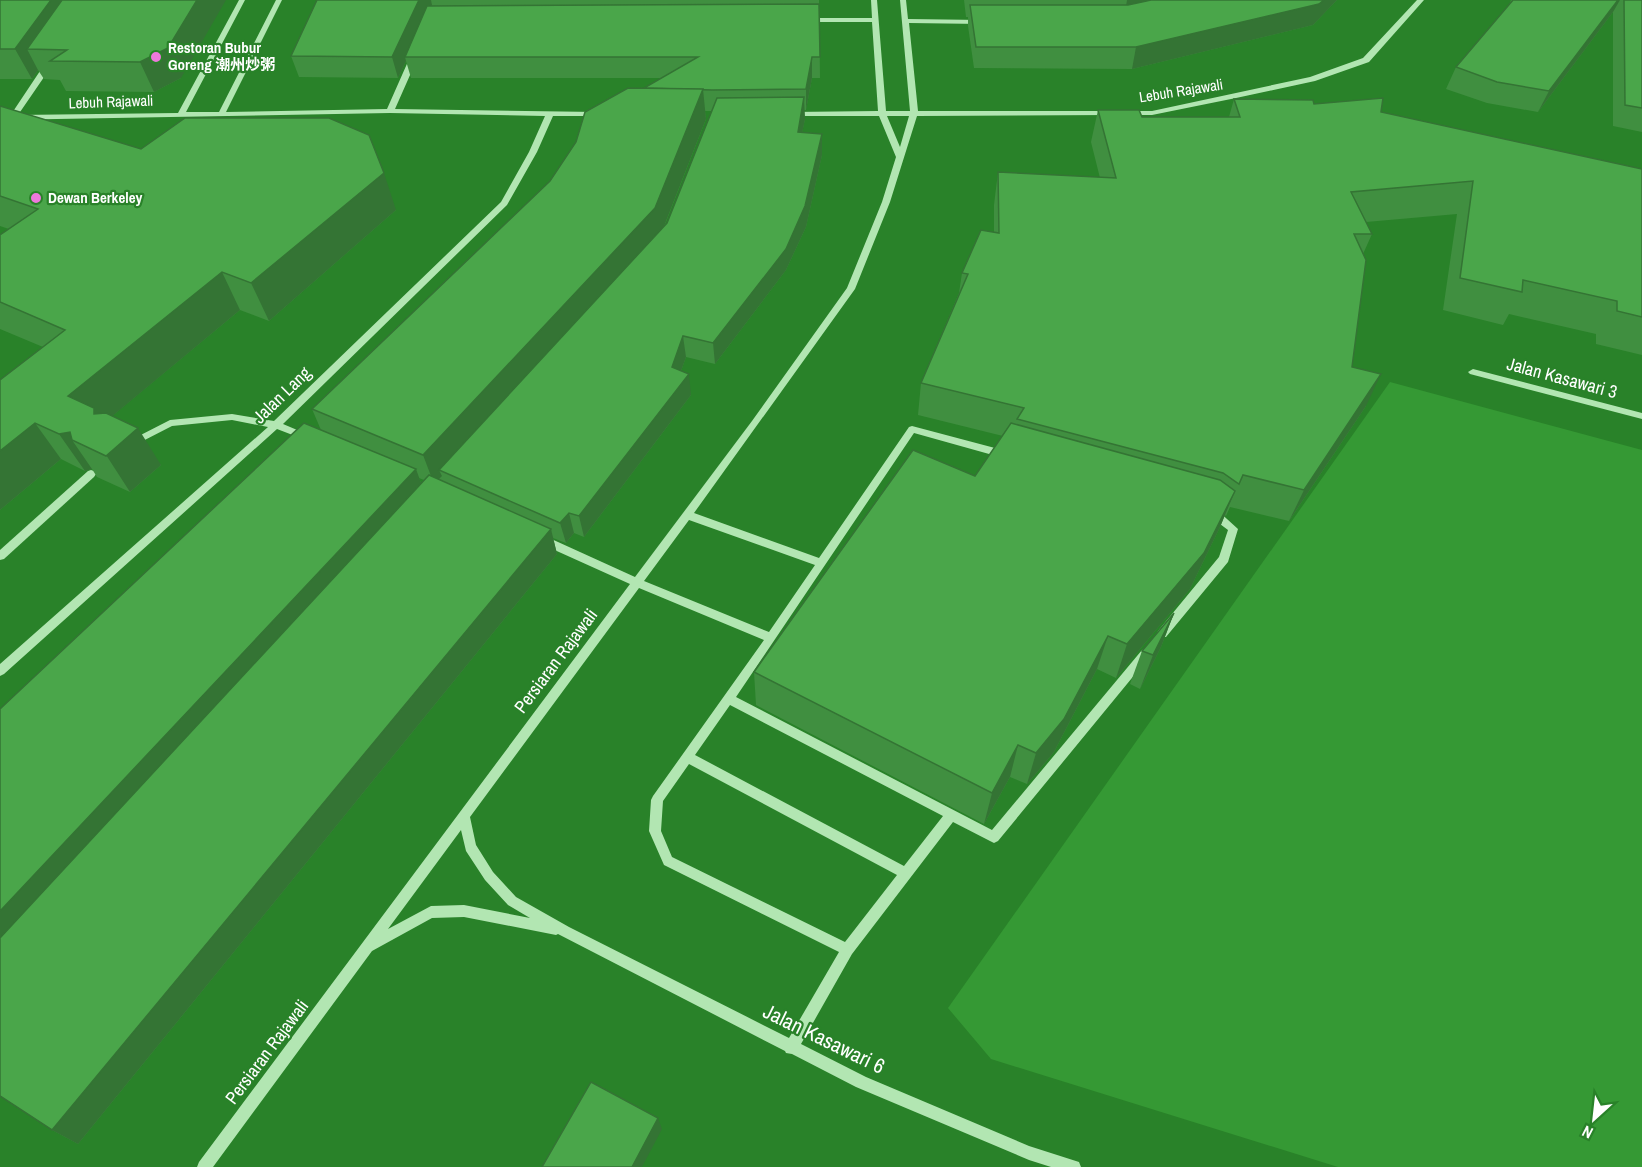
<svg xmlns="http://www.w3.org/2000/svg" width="1642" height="1167" font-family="'Archivo Narrow','Noto Sans SC',sans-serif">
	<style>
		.green { fill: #359934 }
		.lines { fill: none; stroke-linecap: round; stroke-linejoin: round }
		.minor { fill: #b2e6b2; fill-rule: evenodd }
		.wall { fill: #408f40; fill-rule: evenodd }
		.shaded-wall { fill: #347434 }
		.building { fill: #4aa64a; stroke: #347434; stroke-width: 1.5 }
		.poi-dot { fill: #ed79db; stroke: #298229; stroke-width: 2 }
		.labels { text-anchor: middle; stroke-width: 4.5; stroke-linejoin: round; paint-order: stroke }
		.far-poi-label { font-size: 15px; font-weight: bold; fill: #fff; stroke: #298229; text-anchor: start }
		.far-street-label { font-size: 15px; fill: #fff; stroke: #298229 }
		.street-label { font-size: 18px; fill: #fff; stroke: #298229 }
		.near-street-label { font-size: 21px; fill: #fff; stroke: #298229 }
	</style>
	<rect width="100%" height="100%" fill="#298229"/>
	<!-- green -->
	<path class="green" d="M 1390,382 L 1642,450 L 1642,1167 L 1338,1167 L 991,1059 L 948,1008 Z"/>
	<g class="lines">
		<!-- minor -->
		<g class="minor">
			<path d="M 239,0 L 245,0 L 186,112 L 219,112 L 276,0 L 282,0 L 226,112 L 387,109 L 410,57 L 414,55 L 418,57 L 395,109 L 597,112 L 601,114 L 597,116 L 553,116 L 537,152 L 507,205 L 283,424 L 309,435 L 311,437 L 309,439 L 303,439 L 277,429 L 4,674 L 0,676 L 0,664 L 268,427 L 232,420 L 172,426 L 135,445 L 129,445 L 127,443 L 129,441 L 170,420 L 232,414 L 274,421 L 501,202 L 529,152 L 545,116 L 390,113 L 0,120 L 0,116 L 10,116 L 46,62 L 49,62 L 53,64 L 18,115 L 178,113 Z"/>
			<path d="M 871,0 L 877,0 L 886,111 L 910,111 L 900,0 L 906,0 L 908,19 L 982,20 L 985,22 L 982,24 L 909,23 L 918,111 L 1110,111 L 1114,113 L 1110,115 L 917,116 L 890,202 L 855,289 L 694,513 L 819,558 L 909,427 L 912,426 L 1010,452 L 1012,455 L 1007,459 L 914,433 L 736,697 L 992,830 L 1142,650 L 1146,648 L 1150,650 L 1151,653 L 1150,656 L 998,841 L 994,843 L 990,841 L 953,822 L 852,954 L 801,1044 L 866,1077 L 1029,1146 L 1079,1162 L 1081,1167 L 1051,1167 L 1029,1160 L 856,1087 L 792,1054 L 786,1053 L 785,1051 L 558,934 L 556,935 L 464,917 L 432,918 L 372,951 L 213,1167 L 197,1167 L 199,1162 L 630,584 L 539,543 L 538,540 L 539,537 L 547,537 L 635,577 L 752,421 L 847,288 L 882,202 L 896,157 L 879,116 L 792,116 L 788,114 L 792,112 L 878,111 L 872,22 L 807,22 L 804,20 L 807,18 L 872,18 ZM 887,116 L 909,116 L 900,147 ZM 689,520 L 815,565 L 769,632 L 644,581 ZM 639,588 L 764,640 L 653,796 L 651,800 L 649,831 L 664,865 L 839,952 L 789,1038 L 569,927 L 516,897 L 493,872 L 476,845 L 470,817 ZM 730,705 L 943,816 L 904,866 L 695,755 ZM 689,764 L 897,875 L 845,942 L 672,857 L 661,831 L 663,801 ZM 461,830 L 466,851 L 485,880 L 508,905 L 530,918 L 464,905 L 431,906 L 388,929 Z"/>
			<path d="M 1417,0 L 1424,0 L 1369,62 L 1315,81 L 1236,98 L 1152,115 L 1128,115 L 1124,113 L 1128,111 L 1152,111 L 1310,77 L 1363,58 Z"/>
			<path d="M 1473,369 L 1642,413 L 1642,419 L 1470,374 L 1468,372 Z"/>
			<path d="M 91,470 L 94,471 L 96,474 L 94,477 L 4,559 L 0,560 L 0,550 L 88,471 Z"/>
			<path d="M 1212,508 L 1216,509 L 1238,529 L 1228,562 L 1166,637 L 1158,637 L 1157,634 L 1158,631 L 1219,557 L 1228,530 L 1208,515 L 1207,512 L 1208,509 Z"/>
		</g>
	</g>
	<!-- wall -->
	<g class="wall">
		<path d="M 0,0 L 181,78 L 154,92 L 66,91 L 60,80 L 44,79 L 38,70 L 32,79 L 0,79 Z"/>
		<path d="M 317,0 L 819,0 L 820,78 L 812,78 L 806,110 L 804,110 L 805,119 L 802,133 L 822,155 L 806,227 L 786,270 L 715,364 L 686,357 L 681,371 L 691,395 L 584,537 L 574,533 L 566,543 L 553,538 L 557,554 L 78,1144 L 52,1130 L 321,430 L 312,409 L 550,181 L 644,88 L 661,78 L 411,78 L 406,61 L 398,78 L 299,77 L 291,56 ZM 705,111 L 712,111 L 667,223 L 664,227 L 706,119 ZM 419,478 L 424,480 L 421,483 Z"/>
		<path d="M 964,0 L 1337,0 L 1313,25 L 1132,69 L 974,68 L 968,26 L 968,17 L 966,17 Z"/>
		<path d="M 1511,0 L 1642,0 L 1642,132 L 1613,126 L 1613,12 L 1538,112 L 1487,103 L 1446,89 L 1456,67 L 1509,5 Z"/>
		<path d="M 1234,99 L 1314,104 L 1381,112 L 1642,169 L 1642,355 L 1596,344 L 1596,334 L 1509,314 L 1503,325 L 1443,310 L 1457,214 L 1366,222 L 1372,234 L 1363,254 L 1352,367 L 1366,406 L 1289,521 L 1230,507 L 1226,516 L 1225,515 L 1220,527 L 1190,589 L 1116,678 L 1097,669 L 1054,752 L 1027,784 L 1010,777 L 984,824 L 756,705 L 754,672 L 975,476 L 1003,436 L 918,415 L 921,383 L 959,293 L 962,273 L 994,232 L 994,205 L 998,172 L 1100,178 L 1091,142 L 1098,110 L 1142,117 L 1229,117 Z"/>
		<path d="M 0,106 L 141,149 L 396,210 L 269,321 L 240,310 L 112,416 L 161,465 L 130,492 L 97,477 L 92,469 L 85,471 L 61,459 L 0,510 L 0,380 L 43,347 L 0,329 L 0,235 L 9,229 L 0,226 Z"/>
		<path d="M 1174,613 L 1161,647 L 1140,689 L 1130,684 L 1142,651 Z"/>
	</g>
	<!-- shaded-wall -->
	<g class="shaded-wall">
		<path d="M 51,0 L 86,0 L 27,49 L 38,70 L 32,79 L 15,49 Z"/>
		<path d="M 197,0 L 226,0 L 181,78 L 154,92 L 140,62 Z"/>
		<path d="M 419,0 L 431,0 L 432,5 L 408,57 L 405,57 L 406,61 L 398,78 L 392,57 Z"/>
		<path d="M 1127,0 L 1203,0 L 1124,18 Z"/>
		<path d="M 1324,0 L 1337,0 L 1313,25 L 1132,69 L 1136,47 Z"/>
		<path d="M 1618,0 L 1620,0 L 1613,12 L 1538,112 L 1549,91 Z"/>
		<path d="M 812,57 L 812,78 L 806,110 L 806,89 Z"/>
		<path d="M 703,89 L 706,119 L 659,239 L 439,470 L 442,476 L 434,484 L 423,455 Z"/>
		<path d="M 804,97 L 805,119 L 798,154 L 798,132 Z"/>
		<path d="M 822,134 L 822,155 L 806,227 L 786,270 L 715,364 L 713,343 Z"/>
		<path d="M 384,173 L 396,210 L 269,321 L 251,283 Z"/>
		<path d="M 222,272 L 240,310 L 104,423 L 138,428 L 161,465 L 130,492 L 68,396 Z"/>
		<path d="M 683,336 L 686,357 L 675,388 L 672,367 Z"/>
		<path d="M 689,374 L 691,395 L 584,537 L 579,516 Z"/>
		<path d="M 1381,374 L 1366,406 L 1289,521 L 1304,490 Z"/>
		<path d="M 35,423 L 61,459 L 0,510 L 0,451 Z"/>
		<path d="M 70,432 L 72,440 L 92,469 L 85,471 L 59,434 Z"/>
		<path d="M 416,469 L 425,494 L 0,957 L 0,911 Z"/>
		<path d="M 1235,491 L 1220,527 L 1190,589 L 1116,678 L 1127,644 Z"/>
		<path d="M 569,513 L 574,533 L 566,543 L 560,523 Z"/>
		<path d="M 551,529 L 557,554 L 78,1144 L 52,1130 Z"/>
		<path d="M 1174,613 L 1161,647 L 1140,689 L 1153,655 Z"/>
		<path d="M 1108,636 L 1097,669 L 1054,752 L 1027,784 L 1036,753 Z"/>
		<path d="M 1018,745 L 1010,777 L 984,824 L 992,793 Z"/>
		<path d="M 658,1118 L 662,1129 L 642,1167 L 632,1167 Z"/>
	</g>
	<!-- building -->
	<g class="building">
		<path d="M 0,0 L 51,0 L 15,49 L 0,49 Z"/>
		<path d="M 62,0 L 197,0 L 168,48 L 140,62 L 50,61 L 67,50 L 27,49 Z"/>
		<path d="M 317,0 L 419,0 L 392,57 L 291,56 Z"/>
		<path d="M 1151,0 L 1324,0 L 1319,4 L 1136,47 L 976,47 L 970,5 L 1128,5 Z"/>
		<path d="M 1513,0 L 1618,0 L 1549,91 L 1497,82 L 1456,67 Z"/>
		<path d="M 1624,0 L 1642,0 L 1642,108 L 1625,105 Z"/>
		<path d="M 819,4 L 820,57 L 812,57 L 806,89 L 712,90 L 644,88 L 698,57 L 405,57 L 427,6 Z"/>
		<path d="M 628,88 L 703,89 L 655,208 L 423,455 L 312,409 L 550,181 L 576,142 L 585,112 Z"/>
		<path d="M 804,97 L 798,132 L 822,134 L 805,206 L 786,249 L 713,343 L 683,336 L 672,367 L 689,374 L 579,516 L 569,513 L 560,523 L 439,470 L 667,223 L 717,98 Z"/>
		<path d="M 1383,98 L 1381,112 L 1642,169 L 1642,317 L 1617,311 L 1617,301 L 1523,280 L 1522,292 L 1460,278 L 1473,181 L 1351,192 L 1372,234 L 1354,234 L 1366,260 L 1352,367 L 1381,374 L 1304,490 L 1243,475 L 1239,484 L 1223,473 L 1017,419 L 1024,408 L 921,383 L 968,274 L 962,273 L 981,230 L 999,233 L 998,172 L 1116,178 L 1098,110 L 1139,110 L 1142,117 L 1240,117 L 1234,99 L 1313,100 L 1314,104 Z"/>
		<path d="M 0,106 L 141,149 L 185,118 L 329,118 L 369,135 L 384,173 L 251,283 L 222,272 L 68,396 L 94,408 L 94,414 L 106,413 L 138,428 L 106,456 L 72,440 L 70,432 L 59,434 L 35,423 L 0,451 L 0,380 L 65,330 L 0,302 L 0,235 L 38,209 L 0,196 Z"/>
		<path d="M 304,423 L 416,469 L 0,911 L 0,709 Z"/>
		<path d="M 1011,423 L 1220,480 L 1235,491 L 1204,553 L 1127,644 L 1108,636 L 1064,719 L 1036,753 L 1018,745 L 992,793 L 754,672 L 913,450 L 975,476 Z"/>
		<path d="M 429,475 L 551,529 L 52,1130 L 0,1096 L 0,938 Z"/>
		<path d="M 1174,613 L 1153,655 L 1142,651 Z"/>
		<path d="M 591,1082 L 658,1118 L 632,1167 L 542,1167 Z"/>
	</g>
	<!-- markers -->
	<g class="poi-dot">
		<circle cx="156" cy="57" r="6"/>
		<circle cx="36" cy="198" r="6"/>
	</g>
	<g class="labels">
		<!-- far-poi labels -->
		<g class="far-poi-label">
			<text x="168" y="53">Restoran Bubur<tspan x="168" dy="17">Goreng 潮州炒粥</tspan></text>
			<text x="48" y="203">Dewan Berkeley</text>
		</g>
		<!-- far-street labels -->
		<g class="far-street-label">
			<text transform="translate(1181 91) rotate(-9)" y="5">Lebuh Rajawali</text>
			<text transform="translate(111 102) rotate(-2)" y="5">Lebuh Rajawali</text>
		</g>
		<!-- street labels -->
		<g class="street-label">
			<text transform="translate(1562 378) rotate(15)" y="6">Jalan Kasawari 3</text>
			<text transform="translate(282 395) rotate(-44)" y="6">Jalan Lang</text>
			<text transform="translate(556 661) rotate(-53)" y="6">Persiaran Rajawali</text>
			<text transform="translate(267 1052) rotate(-53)" y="6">Persiaran Rajawali</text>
		</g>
		<!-- near-street labels -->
		<g class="near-street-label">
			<text transform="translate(824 1039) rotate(26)" y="7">Jalan Kasawari 6</text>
		</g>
	</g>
	<!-- north arrow -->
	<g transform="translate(1594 1119) rotate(207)" stroke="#298229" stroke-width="4.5" paint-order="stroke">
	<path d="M0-4.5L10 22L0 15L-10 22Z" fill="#ffffff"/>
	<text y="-9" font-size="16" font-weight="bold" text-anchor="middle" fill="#ffffff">N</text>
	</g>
</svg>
